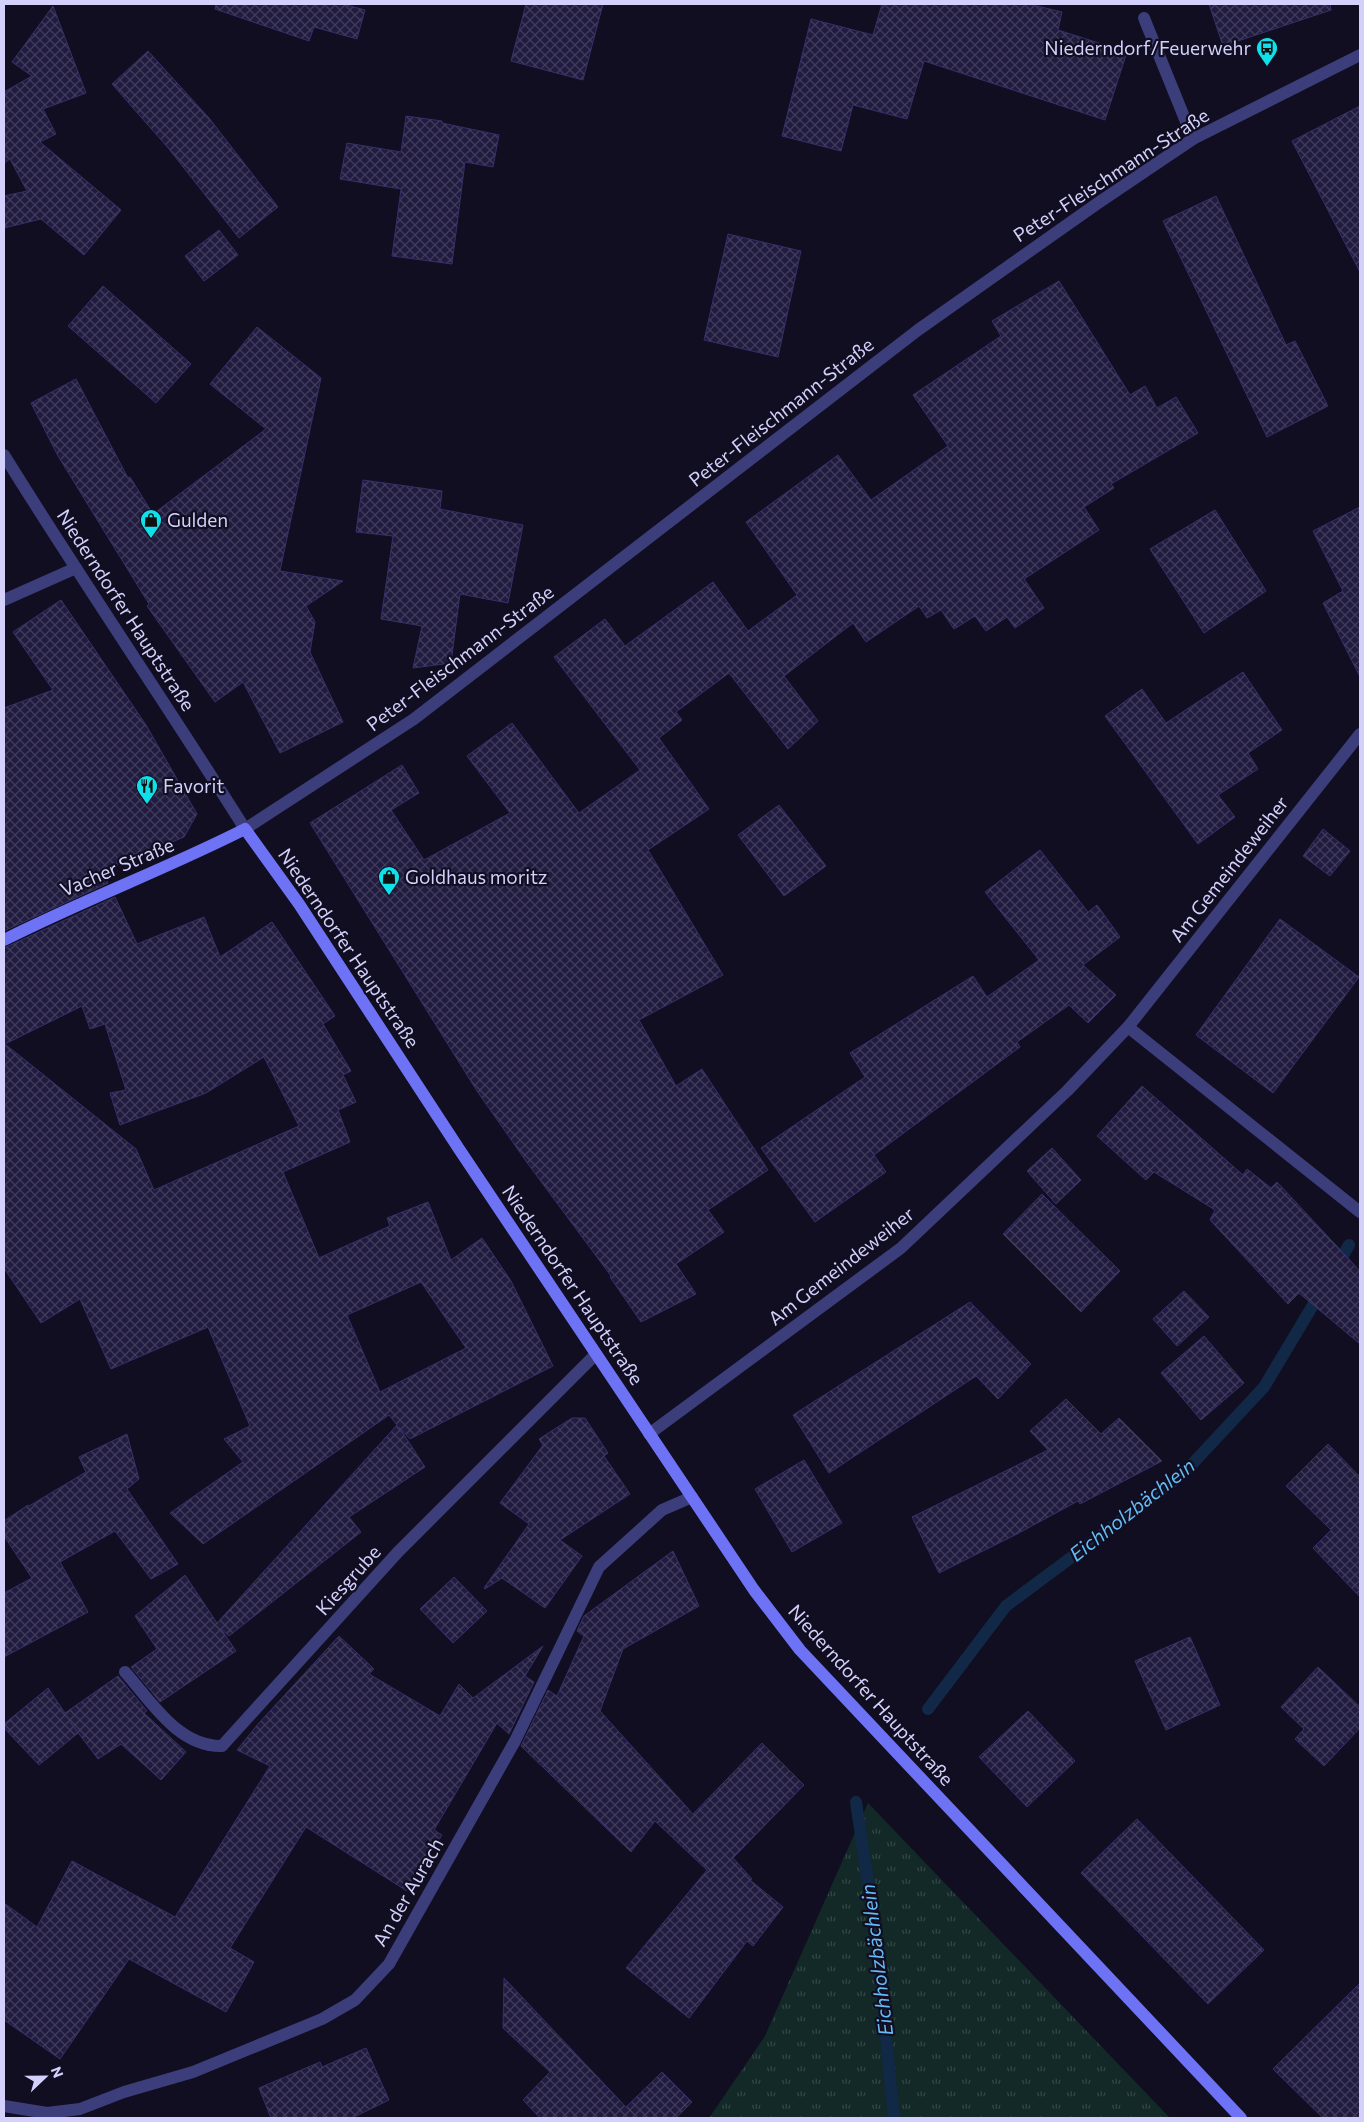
<svg xmlns="http://www.w3.org/2000/svg" width="1364" height="2122" font-family="Commissioner,sans-serif">
	<style>
		.grass { fill: url(#grass-tufts) }
		.lines { fill: none; stroke-linecap: round; stroke-linejoin: round }
		.stream { stroke: #112946; stroke-width: 12 }
		.building { fill: url(#building-cross-hatch); stroke: #372f6a; fill-rule: evenodd }
		.minor { stroke: #3c3e7c; stroke-width: 12 }
		.tertiary { stroke: #3c3e7c; stroke-width: 12 }
		.secondary { stroke: #6e73f5; stroke-width: 12 }
		.labels { text-anchor: middle; stroke-width: 4.5; stroke-linejoin: round; paint-order: stroke }
		.poi-label { font-size: 19px; fill: #d3d0fc; stroke: #100e20; text-anchor: start }
		.street-label { font-size: 19px; fill: #d3d0fc; stroke: #100e20 }
		.water-label { font-size: 20px; font-style: italic; fill: #65bbf5; stroke: #100e20 }
	</style>
	<defs>
		<pattern id="grass-tufts" width="24" height="20" patternUnits="userSpaceOnUse" patternTransform="scale(1.25)"><rect width="24" height="20" fill="#122927"/><path d="M3 7l-1-3M5 7V3M7 7l1-3M15 17l-1-3M17 17v-4M19 17l1-3" fill="none" stroke="#344747"/></pattern>
		<pattern id="building-cross-hatch" width="8" height="8" patternUnits="userSpaceOnUse" patternTransform="scale(1.25)"><rect width="8" height="8" fill="#211c3f"/><path d="M0 0l8 8M0 8l8-8" fill="none" stroke="#403c5c"/></pattern>
	</defs>
	<rect width="100%" height="100%" fill="#100e20"/>
	<!-- grass -->
	<path class="grass" d="M 868,1803 L 1170,2118 L 709,2118 L 765,2036 Z"/>
	<g class="lines">
		<!-- stream -->
		<g class="stream">
			<path d="M 1335,1269 L 1349,1245"/>
			<path d="M 928,1709 L 1006,1606 L 1182,1475 L 1264,1387 L 1322,1290"/>
			<path d="M 856,1802 L 876,1937 L 894,2118"/>
		</g>
	</g>
	<!-- building -->
	<g class="building">
		<path d="M 216,4 L 343,4 L 365,10 L 357,39 L 314,27 L 309,41 L 215,9 Z"/>
		<path d="M 526,4 L 603,4 L 583,80 L 511,61 Z"/>
		<path d="M 882,4 L 1029,4 L 1062,12 L 1058,30 L 1127,52 L 1105,120 L 924,61 L 907,119 L 853,105 L 841,151 L 782,136 L 811,19 L 873,35 Z"/>
		<path d="M 1209,4 L 1330,4 L 1331,10 L 1223,46 Z"/>
		<path d="M 53,6 L 86,93 L 43,109 L 56,134 L 40,142 L 121,210 L 84,255 L 41,219 L 4,228 L 4,196 L 27,191 L 10,159 L 4,163 L 4,92 L 32,76 L 12,62 Z"/>
		<path d="M 148,51 L 209,118 L 278,207 L 239,238 L 169,149 L 112,84 Z"/>
		<path d="M 1360,106 L 1360,272 L 1292,141 Z"/>
		<path d="M 406,116 L 442,121 L 442,123 L 499,135 L 493,167 L 465,162 L 452,264 L 392,256 L 401,189 L 340,179 L 347,143 L 401,152 Z"/>
		<path d="M 1216,196 L 1286,345 L 1295,341 L 1328,406 L 1267,437 L 1163,221 Z"/>
		<path d="M 219,230 L 238,255 L 204,281 L 185,256 Z"/>
		<path d="M 728,234 L 801,251 L 778,357 L 704,340 Z"/>
		<path d="M 1059,281 L 1130,395 L 1145,386 L 1157,408 L 1176,397 L 1198,433 L 1111,484 L 1114,488 L 1084,507 L 1099,530 L 1024,579 L 1044,608 L 1015,628 L 1007,617 L 986,631 L 975,616 L 954,629 L 941,610 L 927,618 L 919,606 L 866,642 L 853,623 L 784,676 L 818,721 L 788,749 L 729,673 L 676,712 L 682,720 L 659,738 L 709,809 L 648,850 L 723,975 L 639,1020 L 676,1086 L 702,1069 L 768,1170 L 708,1210 L 724,1232 L 676,1264 L 696,1294 L 641,1322 L 610,1277 L 611,1276 L 528,1164 L 477,1091 L 310,823 L 402,765 L 419,793 L 391,810 L 424,860 L 510,813 L 467,756 L 512,723 L 579,813 L 640,770 L 554,657 L 605,619 L 625,646 L 713,582 L 748,631 L 797,595 L 746,522 L 838,455 L 871,500 L 948,446 L 913,395 L 1001,336 L 992,321 Z"/>
		<path d="M 103,286 L 191,364 L 156,403 L 68,326 Z"/>
		<path d="M 257,327 L 321,378 L 280,571 L 343,581 L 306,606 L 315,622 L 310,652 L 343,722 L 280,753 L 243,682 L 215,702 L 147,606 L 149,604 L 58,456 L 31,403 L 76,379 L 128,478 L 130,477 L 153,514 L 266,429 L 210,384 Z"/>
		<path d="M 363,480 L 442,491 L 440,509 L 523,525 L 508,603 L 460,594 L 451,663 L 413,668 L 422,626 L 381,619 L 393,536 L 356,532 Z"/>
		<path d="M 1360,507 L 1360,677 L 1323,603 L 1343,591 L 1313,531 Z"/>
		<path d="M 1215,510 L 1266,591 L 1204,633 L 1150,549 Z"/>
		<path d="M 61,600 L 146,725 L 197,814 L 184,837 L 103,871 L 108,883 L 4,931 L 4,708 L 53,690 L 13,632 Z"/>
		<path d="M 1243,672 L 1282,730 L 1248,753 L 1258,769 L 1218,795 L 1235,817 L 1198,844 L 1105,716 L 1142,689 L 1166,723 Z"/>
		<path d="M 779,805 L 826,866 L 784,896 L 738,835 Z"/>
		<path d="M 1323,829 L 1350,851 L 1330,876 L 1303,856 Z"/>
		<path d="M 1040,850 L 1088,912 L 1097,905 L 1120,937 L 1083,965 L 1116,995 L 1088,1023 L 1069,1005 L 1017,1042 L 1020,1047 L 874,1155 L 886,1172 L 815,1222 L 761,1148 L 865,1077 L 850,1053 L 973,976 L 987,997 L 1039,960 L 985,892 Z"/>
		<path d="M 115,897 L 137,944 L 204,917 L 220,957 L 272,922 L 335,1016 L 323,1024 L 351,1071 L 343,1075 L 356,1102 L 338,1110 L 350,1142 L 283,1172 L 319,1258 L 390,1226 L 387,1218 L 428,1202 L 451,1260 L 482,1238 L 511,1281 L 553,1366 L 410,1439 L 399,1427 L 425,1467 L 349,1517 L 361,1532 L 229,1636 L 221,1629 L 236,1651 L 160,1702 L 131,1667 L 157,1649 L 135,1616 L 185,1575 L 217,1623 L 397,1425 L 389,1415 L 203,1544 L 170,1513 L 243,1462 L 224,1439 L 250,1426 L 208,1327 L 111,1369 L 80,1299 L 41,1323 L 4,1268 L 4,948 ZM 82,1006 L 90,1029 L 105,1024 L 126,1090 L 110,1093 L 120,1125 L 206,1093 L 264,1057 L 299,1126 L 154,1190 L 136,1149 L 5,1044 ZM 421,1282 L 466,1348 L 380,1392 L 347,1315 Z"/>
		<path d="M 1280,919 L 1359,977 L 1273,1093 L 1196,1035 Z"/>
		<path d="M 1142,1086 L 1243,1175 L 1247,1169 L 1271,1188 L 1277,1182 L 1360,1271 L 1360,1344 L 1299,1293 L 1288,1304 L 1210,1220 L 1215,1210 L 1154,1172 L 1146,1180 L 1097,1136 Z"/>
		<path d="M 1052,1148 L 1081,1180 L 1056,1204 L 1027,1171 Z"/>
		<path d="M 1042,1194 L 1120,1271 L 1081,1312 L 1003,1234 Z"/>
		<path d="M 1184,1291 L 1209,1317 L 1177,1346 L 1153,1319 Z"/>
		<path d="M 970,1302 L 1031,1364 L 998,1399 L 976,1376 L 829,1473 L 793,1415 Z"/>
		<path d="M 1204,1336 L 1244,1383 L 1201,1420 L 1161,1373 Z"/>
		<path d="M 1066,1399 L 1101,1434 L 1119,1418 L 1162,1461 L 1080,1504 L 1078,1501 L 1017,1534 L 939,1573 L 912,1517 L 1048,1450 L 1030,1431 Z"/>
		<path d="M 572,1418 L 585,1418 L 608,1453 L 604,1456 L 630,1494 L 560,1540 L 582,1556 L 545,1608 L 502,1578 L 485,1589 L 484,1588 L 529,1524 L 500,1503 L 543,1445 L 539,1439 Z"/>
		<path d="M 127,1434 L 139,1479 L 127,1489 L 178,1564 L 151,1579 L 115,1531 L 60,1562 L 88,1612 L 4,1657 L 4,1593 L 32,1578 L 4,1536 L 4,1521 L 28,1505 L 29,1506 L 86,1472 L 79,1457 Z"/>
		<path d="M 1328,1444 L 1360,1477 L 1360,1597 L 1313,1548 L 1331,1530 L 1286,1486 Z"/>
		<path d="M 804,1460 L 842,1523 L 792,1552 L 755,1489 Z"/>
		<path d="M 673,1551 L 699,1606 L 623,1649 L 600,1711 L 693,1814 L 762,1743 L 804,1785 L 733,1858 L 752,1879 L 750,1880 L 783,1907 L 753,1946 L 747,1941 L 689,2018 L 626,1968 L 707,1870 L 655,1821 L 631,1852 L 521,1746 L 548,1690 L 557,1696 L 584,1636 L 577,1631 L 584,1616 Z"/>
		<path d="M 454,1577 L 487,1611 L 453,1643 L 420,1609 Z"/>
		<path d="M 339,1636 L 374,1669 L 369,1674 L 440,1716 L 459,1684 L 473,1698 L 543,1646 L 525,1676 L 534,1682 L 509,1734 L 497,1723 L 434,1830 L 442,1835 L 407,1891 L 306,1827 L 230,1948 L 254,1962 L 226,2012 L 129,1959 L 60,2059 L 4,2020 L 4,1903 L 37,1927 L 72,1861 L 175,1917 L 270,1766 L 237,1750 L 258,1724 Z"/>
		<path d="M 1190,1637 L 1220,1705 L 1166,1730 L 1135,1661 Z"/>
		<path d="M 1318,1667 L 1360,1707 L 1360,1728 L 1324,1766 L 1295,1739 L 1304,1729 L 1281,1707 Z"/>
		<path d="M 118,1676 L 147,1711 L 144,1713 L 186,1752 L 161,1780 L 121,1744 L 98,1759 L 70,1722 L 78,1733 L 39,1765 L 4,1728 L 4,1724 L 48,1688 L 65,1713 Z"/>
		<path d="M 1028,1711 L 1075,1761 L 1027,1807 L 979,1757 Z"/>
		<path d="M 1137,1819 L 1264,1950 L 1208,2004 L 1081,1873 Z"/>
		<path d="M 504,1978 L 626,2107 L 662,2072 L 692,2102 L 676,2118 L 540,2118 L 523,2100 L 550,2072 L 503,2028 Z"/>
		<path d="M 1360,1983 L 1360,2118 L 1323,2118 L 1273,2069 Z"/>
		<path d="M 366,2048 L 389,2100 L 352,2118 L 271,2118 L 259,2088 L 320,2062 L 322,2067 Z"/>
	</g>
	<g class="lines">
		<!-- minor -->
		<g class="minor">
			<path d="M 1144,18 L 1193,139"/>
			<path d="M 4,600 L 76,568"/>
			<path d="M 1128,1027 L 1360,1212"/>
			<path d="M 649,1434 L 901,1248 L 1067,1091 L 1128,1027 L 1360,734"/>
			<path d="M 125,1672 C 151,1701 178,1747 222,1746 L 398,1552 L 596,1354"/>
			<path d="M 4,2106 L 47,2113 L 80,2109 L 124,2092 L 193,2072 L 322,2019 L 355,2000 L 389,1964 L 515,1741 L 599,1567 L 662,1510 L 692,1497"/>
		</g>
		<!-- tertiary -->
		<path class="tertiary" d="M 4,455 C 82,581 166,703 245,829 L 414,719 L 918,330 L 1098,203 L 1193,139 L 1360,55"/>
		<!-- secondary -->
		<path class="secondary" d="M 4,940 C 83,900 166,869 245,829 L 299,904 L 459,1149 L 754,1590 L 800,1650 L 1241,2118"/>
	</g>
	<!-- icons -->
	<defs>
		<g id="bus-pin" transform="scale(1.125)"><path d="M0 17L-7.5 6A9.5 9.5 0 1 1 7.5 6Z" fill="#10e0e9" stroke="#100e20"/><path d="M-5-6H5V4H4V6H2V4H-2V6H-4V4H-5ZM-3.5-4V0h7V-4ZM-3.5 1.2v1.5H-2V1.2ZM2 1.2v1.5H3.5V1.2Z" fill="#111"/></g>
		<g id="shop-pin" transform="scale(1.125)"><path d="M0 17L-7.5 6A9.5 9.5 0 1 1 7.5 6Z" fill="#10e0e9" stroke="#100e20"/><path d="M-5-2.5h2.3a2.7 3.5 0 0 1 5.4 0H5L5.5 6h-11ZM-1.5-2.5h3a1.5 2.3 0 0 0-3 0Z" fill="#111"/></g>
		<g id="restaurant-pin" transform="scale(1.125)"><path d="M0 17L-7.5 6A9.5 9.5 0 1 1 7.5 6Z" fill="#10e0e9" stroke="#100e20"/><path d="M-5-6h1v4h1v-4h1v4h1v-4h1v5L-1.5 .5V6h-2V.5L-5-1ZM5-6V6H3V1.5H1.5Q1.5-4 5-6Z" fill="#111"/></g>
	</defs>
	<g fill-rule="evenodd">
		<use href="#bus-pin" x="1267" y="48"/>
		<use href="#shop-pin" x="151" y="520"/>
		<use href="#restaurant-pin" x="147" y="786"/>
		<use href="#shop-pin" x="389" y="877"/>
	</g>
	<g class="labels">
		<!-- poi labels -->
		<g class="poi-label">
			<text x="1251" y="55" text-anchor="end">Niederndorf/Feuerwehr</text>
			<text x="167" y="527">Gulden</text>
			<text x="163" y="793">Favorit</text>
			<text x="405" y="884">Goldhaus moritz</text>
		</g>
		<!-- street labels -->
		<g class="street-label">
			<text transform="translate(1111 175) rotate(-33)" y="7">Peter-Fleischmann-Straße</text>
			<text transform="translate(781 412) rotate(-38)" y="7">Peter-Fleischmann-Straße</text>
			<text transform="translate(126 610) rotate(57)" y="7">Niederndorfer Hauptstraße</text>
			<text transform="translate(460 658) rotate(-37)" y="7">Peter-Fleischmann-Straße</text>
			<text transform="translate(117 867) rotate(-23)" y="7">Vacher Straße</text>
			<text transform="translate(1229 869) rotate(-52)" y="7">Am Gemeindeweiher</text>
			<text transform="translate(349 948) rotate(56)" y="7">Niederndorfer Hauptstraße</text>
			<text transform="translate(841 1266) rotate(-38)" y="7">Am Gemeindeweiher</text>
			<text transform="translate(573 1285) rotate(56)" y="7">Niederndorfer Hauptstraße</text>
			<text transform="translate(348 1580) rotate(-48)" y="7">Kiesgrube</text>
			<text transform="translate(871 1695) rotate(48)" y="7">Niederndorfer Hauptstraße</text>
			<text transform="translate(408 1892) rotate(-60)" y="7">An der Aurach</text>
		</g>
		<!-- water labels -->
		<g class="water-label">
			<text transform="translate(1132 1510) rotate(-38)" y="7">Eichholzbächlein</text>
			<text transform="translate(877 1960) rotate(-97)" y="7">Eichholzbächlein</text>
		</g>
	</g>
	<!-- border -->
	<rect width="1364" height="2122" fill="none" stroke="#d3d0fc" stroke-width="10"/>
	<!-- north arrow -->
	<g transform="translate(45 2077) rotate(68)" stroke="#100e20" stroke-width="4" paint-order="stroke">
	<path d="M0-4L9 19L0 12L-9 19Z" fill="#d3d0fc"/>
	<text y="-8" font-size="14" font-weight="bold" text-anchor="middle" fill="#d3d0fc">N</text>
	</g>
</svg>
